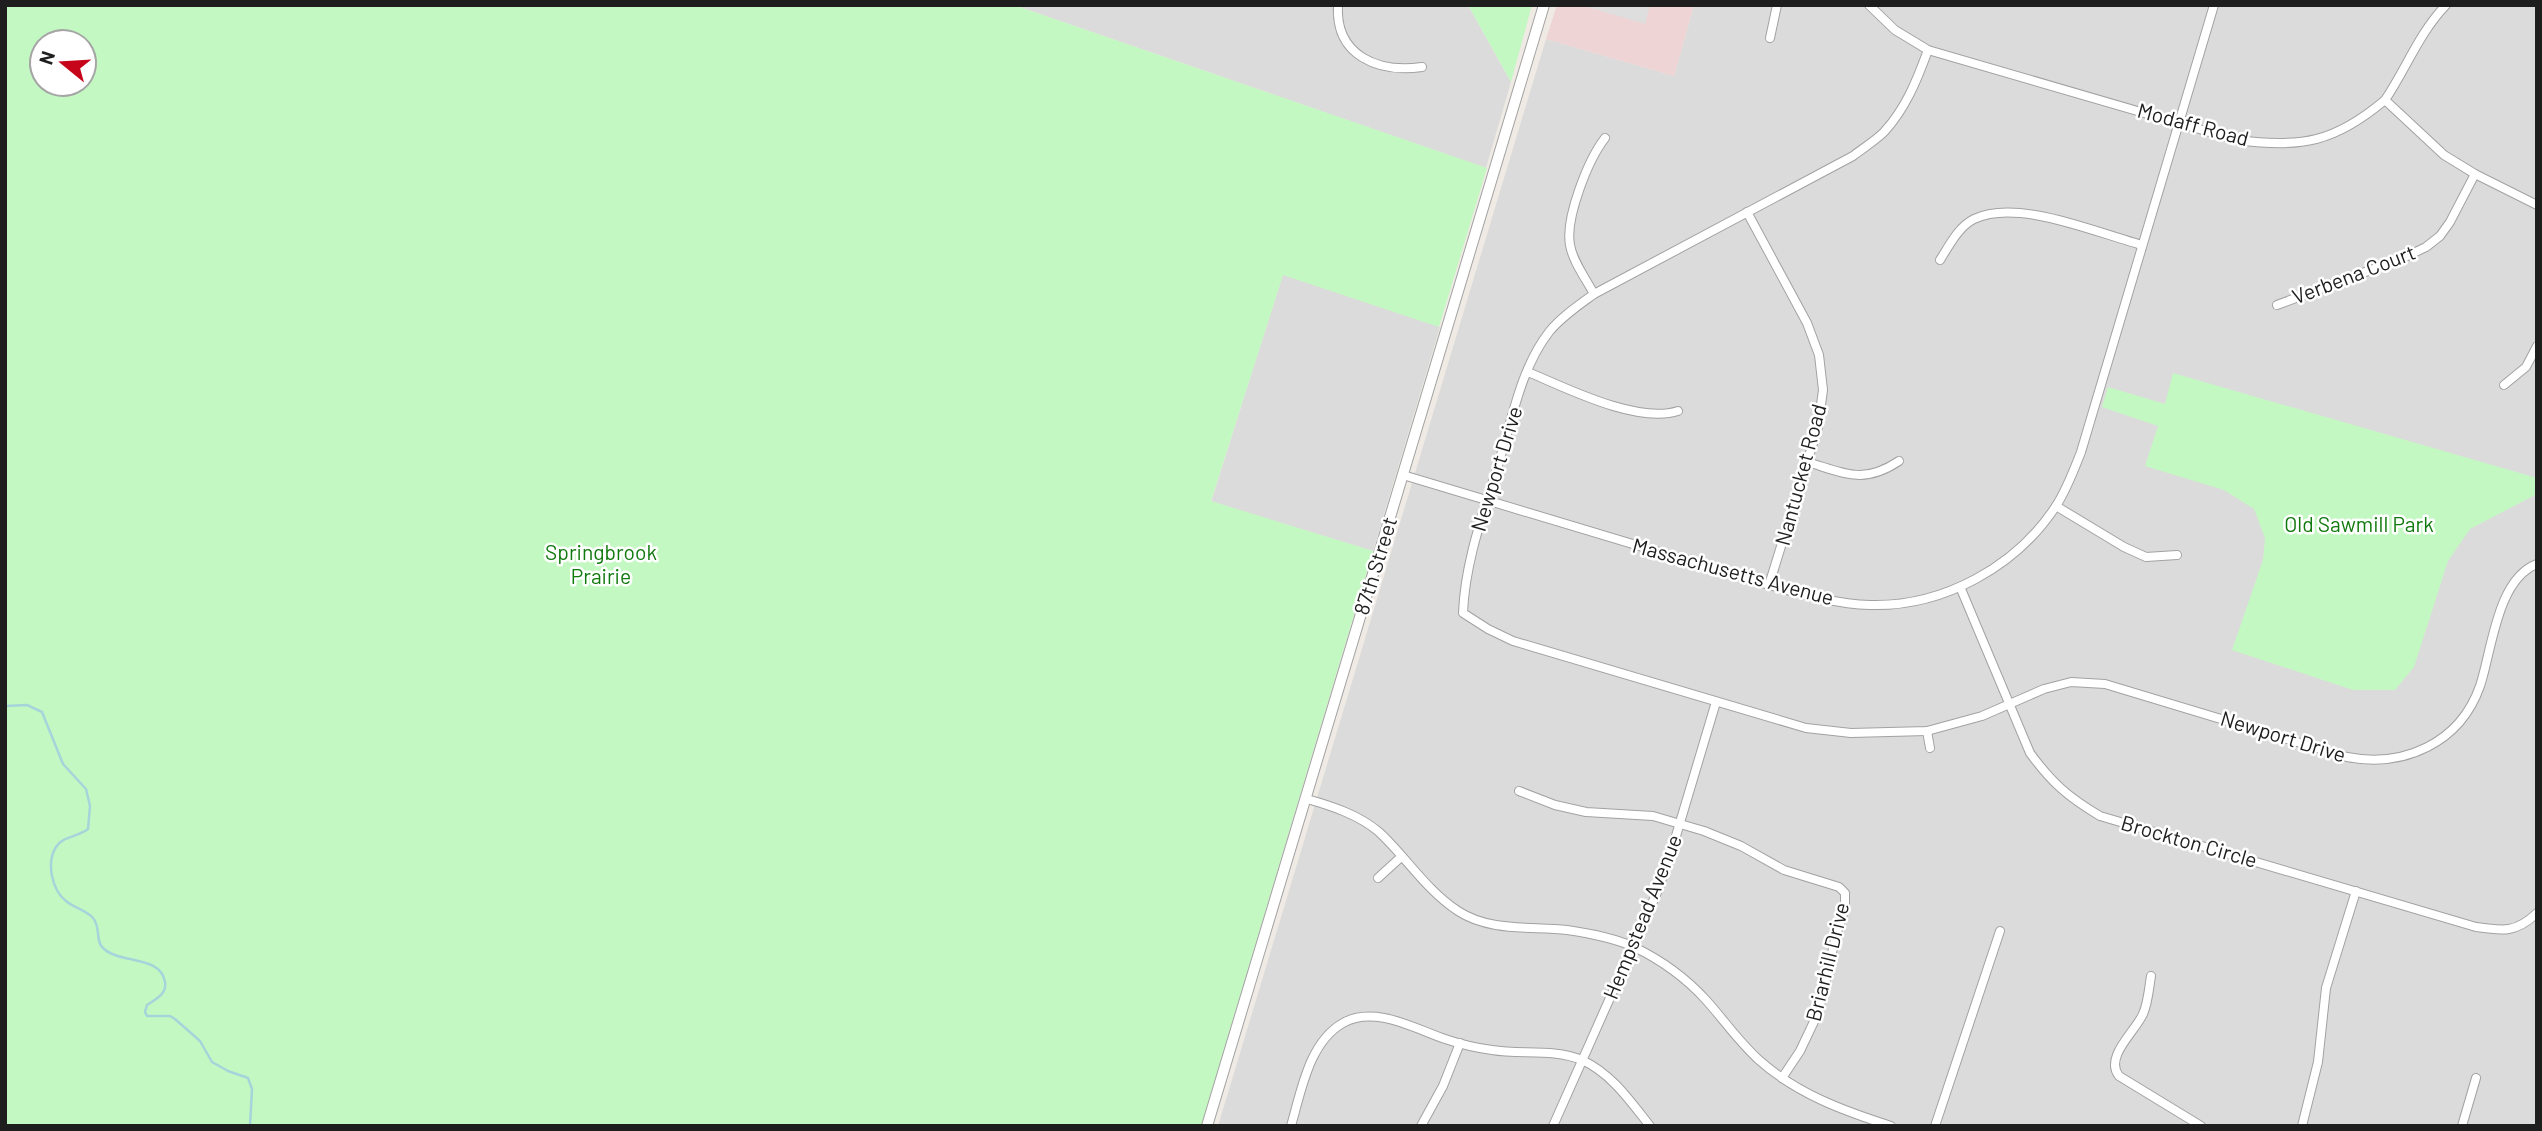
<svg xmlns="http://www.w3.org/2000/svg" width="2542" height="1131" font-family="Barlow,sans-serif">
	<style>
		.residential { fill: #dcdbdb }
		.commercial { fill: #efd4d6 }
		.park { fill: #c4f8c2; fill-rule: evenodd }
		.parking { fill: #dedede }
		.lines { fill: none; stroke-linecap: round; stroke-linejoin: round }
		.stream { stroke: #a5d5db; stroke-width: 2.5 }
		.minor-casing { stroke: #a2a2a2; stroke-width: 10 }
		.tertiary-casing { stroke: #a2a2a2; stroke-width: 12 }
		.minor { stroke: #fff; stroke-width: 8 }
		.tertiary { stroke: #fff; stroke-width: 10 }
		.labels { text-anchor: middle; stroke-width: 5; stroke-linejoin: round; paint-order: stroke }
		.street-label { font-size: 21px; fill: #1e1e1e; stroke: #fff }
		.park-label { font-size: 21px; fill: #117a0e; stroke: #fff }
	</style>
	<rect width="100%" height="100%" fill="#efeae4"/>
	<!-- residential -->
	<g class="residential">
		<path d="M 1014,5 L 1468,5 L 1511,82 L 1486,168 Z"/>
		<path d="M 1694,5 L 2537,5 L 2537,1126 L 1218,1126 L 1546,39 L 1674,76 Z"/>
		<path d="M 1283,274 L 1440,327 L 1373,551 L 1211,502 Z"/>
	</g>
	<!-- commercial -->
	<path class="commercial" d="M 1557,5 L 1694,5 L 1674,76 L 1546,39 Z"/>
	<!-- park -->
	<g class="park">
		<path d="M 5,5 L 1014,5 L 1487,168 L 1439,327 L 1283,275 L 1211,501 L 1373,551 L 1201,1126 L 5,1126 ZM 42,42 L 84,42 L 84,84 L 42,84 Z"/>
		<path d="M 1468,5 L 1532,5 L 1511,82 Z"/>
		<path d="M 2173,373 L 2537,478 L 2537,494 L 2470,529 L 2448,561 L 2414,667 L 2395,690 L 2353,690 L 2232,650 L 2263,560 L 2265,538 L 2254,509 L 2224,490 L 2145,466 L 2158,426 L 2102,407 L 2108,387 L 2165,404 Z"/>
	</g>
	<!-- parking -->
	<path class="parking" d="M 1581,5 L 1650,5 L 1645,24 Z"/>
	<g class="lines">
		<!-- stream -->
		<path class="stream" d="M 5,706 L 27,705 L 42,712 L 63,764 L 86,789 L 90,806 L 88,829 C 78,837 63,836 56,847 C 46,863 52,890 66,901 C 74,908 86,910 93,918 C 101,927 95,941 103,948 C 119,964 161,955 165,982 C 167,994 156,999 147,1005 L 145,1012 L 147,1016 L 170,1016 L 175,1019 L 200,1041 L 212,1062 L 228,1071 L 248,1078 L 252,1089 L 250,1126"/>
		<!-- minor casing -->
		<g class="minor-casing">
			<g id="minor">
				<path d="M 1338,5 C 1335,56 1378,73 1422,67"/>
				<path d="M 1869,5 L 1895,30 L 1928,50 L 2237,140 C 2301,148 2334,143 2385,100 L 2444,155 L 2475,174 L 2537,205"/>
				<path d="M 1770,38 L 1777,5"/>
				<path d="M 1928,50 C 1917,80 1906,108 1884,132 C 1875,141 1863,148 1853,156 L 1594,294 C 1579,305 1561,317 1549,332 C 1521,368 1512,419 1499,462 C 1484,511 1465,561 1463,613 L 1488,629 L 1513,641 L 1806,728 L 1851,733 L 1927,731 L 1982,716 L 2044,689 L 2071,682 L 2105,684 L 2347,757 C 2404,768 2460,743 2480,686 C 2492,650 2497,579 2537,564"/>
				<path d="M 2385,100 C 2406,69 2419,33 2446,5"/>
				<path d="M 1747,212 L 1807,323 L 1819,355 L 1823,390 L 1818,427 L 1769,585"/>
				<path d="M 1940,260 C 1949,246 1958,227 1974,219 C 2017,198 2097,233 2142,245"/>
				<path d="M 1594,294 C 1586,279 1573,262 1570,245 C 1565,218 1588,160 1605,138"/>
				<path d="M 2277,305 L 2403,258 L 2426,247 L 2440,236 L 2450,222 L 2475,174"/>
				<path d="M 1528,372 C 1566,388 1637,424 1678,411"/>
				<path d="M 2504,385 L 2526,367 L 2537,346"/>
				<path d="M 1807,462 C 1845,473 1863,485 1899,461"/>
				<path d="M 1403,475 L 1769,585 C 1802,594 1836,604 1870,605 C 1943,607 2016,567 2056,506 C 2067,489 2074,470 2081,452 L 2214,5"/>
				<path d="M 2056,506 L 2124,547 L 2146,557 L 2177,555"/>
				<path d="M 1961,589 L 2030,753 C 2052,783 2068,797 2100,816 L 2476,927 C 2503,931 2516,933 2537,913"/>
				<path d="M 1927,731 L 1930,748"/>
				<path d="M 1519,791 L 1555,805 L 1586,812 L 1653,816 L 1704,831 L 1741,846 L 1784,870 L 1839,887 L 1845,893 L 1845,908 L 1836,935 L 1819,1011 L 1800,1051 L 1782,1078"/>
				<path d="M 1307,799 C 1332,806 1359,815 1379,832 C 1406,857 1426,890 1458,911 C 1490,932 1531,926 1567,930 C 1588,933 1614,938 1634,947 C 1661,960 1686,978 1706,1000 C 1724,1020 1739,1042 1759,1060 C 1797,1094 1844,1111 1891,1126"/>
				<path d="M 1378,878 L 1401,857"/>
				<path d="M 2151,976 C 2149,988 2148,1003 2143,1014 C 2135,1032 2104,1057 2119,1076 L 2201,1126"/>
				<path d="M 1291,1126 C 1301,1092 1309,1042 1343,1023 C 1375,1005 1415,1029 1445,1039 C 1460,1044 1476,1048 1492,1050 C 1522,1055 1552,1048 1582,1060 C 1612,1074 1630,1101 1650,1126"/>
				<path d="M 1421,1126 L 1443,1086 L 1460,1043"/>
				<path d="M 1553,1126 L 1658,890 L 1670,856 L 1716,702"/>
				<path d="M 1935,1126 L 2000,931"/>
				<path d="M 2302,1126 L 2318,1062 L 2326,988 L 2356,891"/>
				<path d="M 2462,1126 L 2476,1078"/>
			</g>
		</g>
		<!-- tertiary casing -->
		<g class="tertiary-casing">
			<path id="tertiary" d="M 1207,1126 L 1544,5"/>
		</g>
		<!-- minor -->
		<use href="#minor" class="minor"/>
		<!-- tertiary -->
		<use href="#tertiary" class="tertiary"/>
	</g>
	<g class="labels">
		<!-- street labels -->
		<g class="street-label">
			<text transform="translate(2193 125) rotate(15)" y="7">Modaff Road</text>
			<text transform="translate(2354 275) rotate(-21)" y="7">Verbena Court</text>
			<text transform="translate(1497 469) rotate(-73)" y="7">Newport Drive</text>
			<text transform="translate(1801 475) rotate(-75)" y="7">Nantucket Road</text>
			<text transform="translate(1376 566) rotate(-73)" y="7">87th Street</text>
			<text transform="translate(1733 572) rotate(15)" y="7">Massachusetts Avenue</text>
			<text transform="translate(2283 737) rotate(17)" y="7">Newport Drive</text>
			<text transform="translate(2189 842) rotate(16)" y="7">Brockton Circle</text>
			<text transform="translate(1643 917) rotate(-68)" y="7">Hempstead Avenue</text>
			<text transform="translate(1828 962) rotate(-76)" y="7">Briarhill Drive</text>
		</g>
		<!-- park labels -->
		<g class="park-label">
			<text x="2359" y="532">Old Sawmill Park</text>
			<text x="601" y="560">Springbrook<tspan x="601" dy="24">Prairie</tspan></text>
		</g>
	</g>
	<!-- border -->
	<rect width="2542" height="1131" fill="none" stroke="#1e1e1e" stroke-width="14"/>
	<!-- north arrow -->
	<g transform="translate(63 63) rotate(288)"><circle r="33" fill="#ffffff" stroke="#a5a5a5" stroke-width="2"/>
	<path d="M0-5L12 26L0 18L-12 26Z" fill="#c7051a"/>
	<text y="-10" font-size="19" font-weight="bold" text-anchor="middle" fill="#1e1e1e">N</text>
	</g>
</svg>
